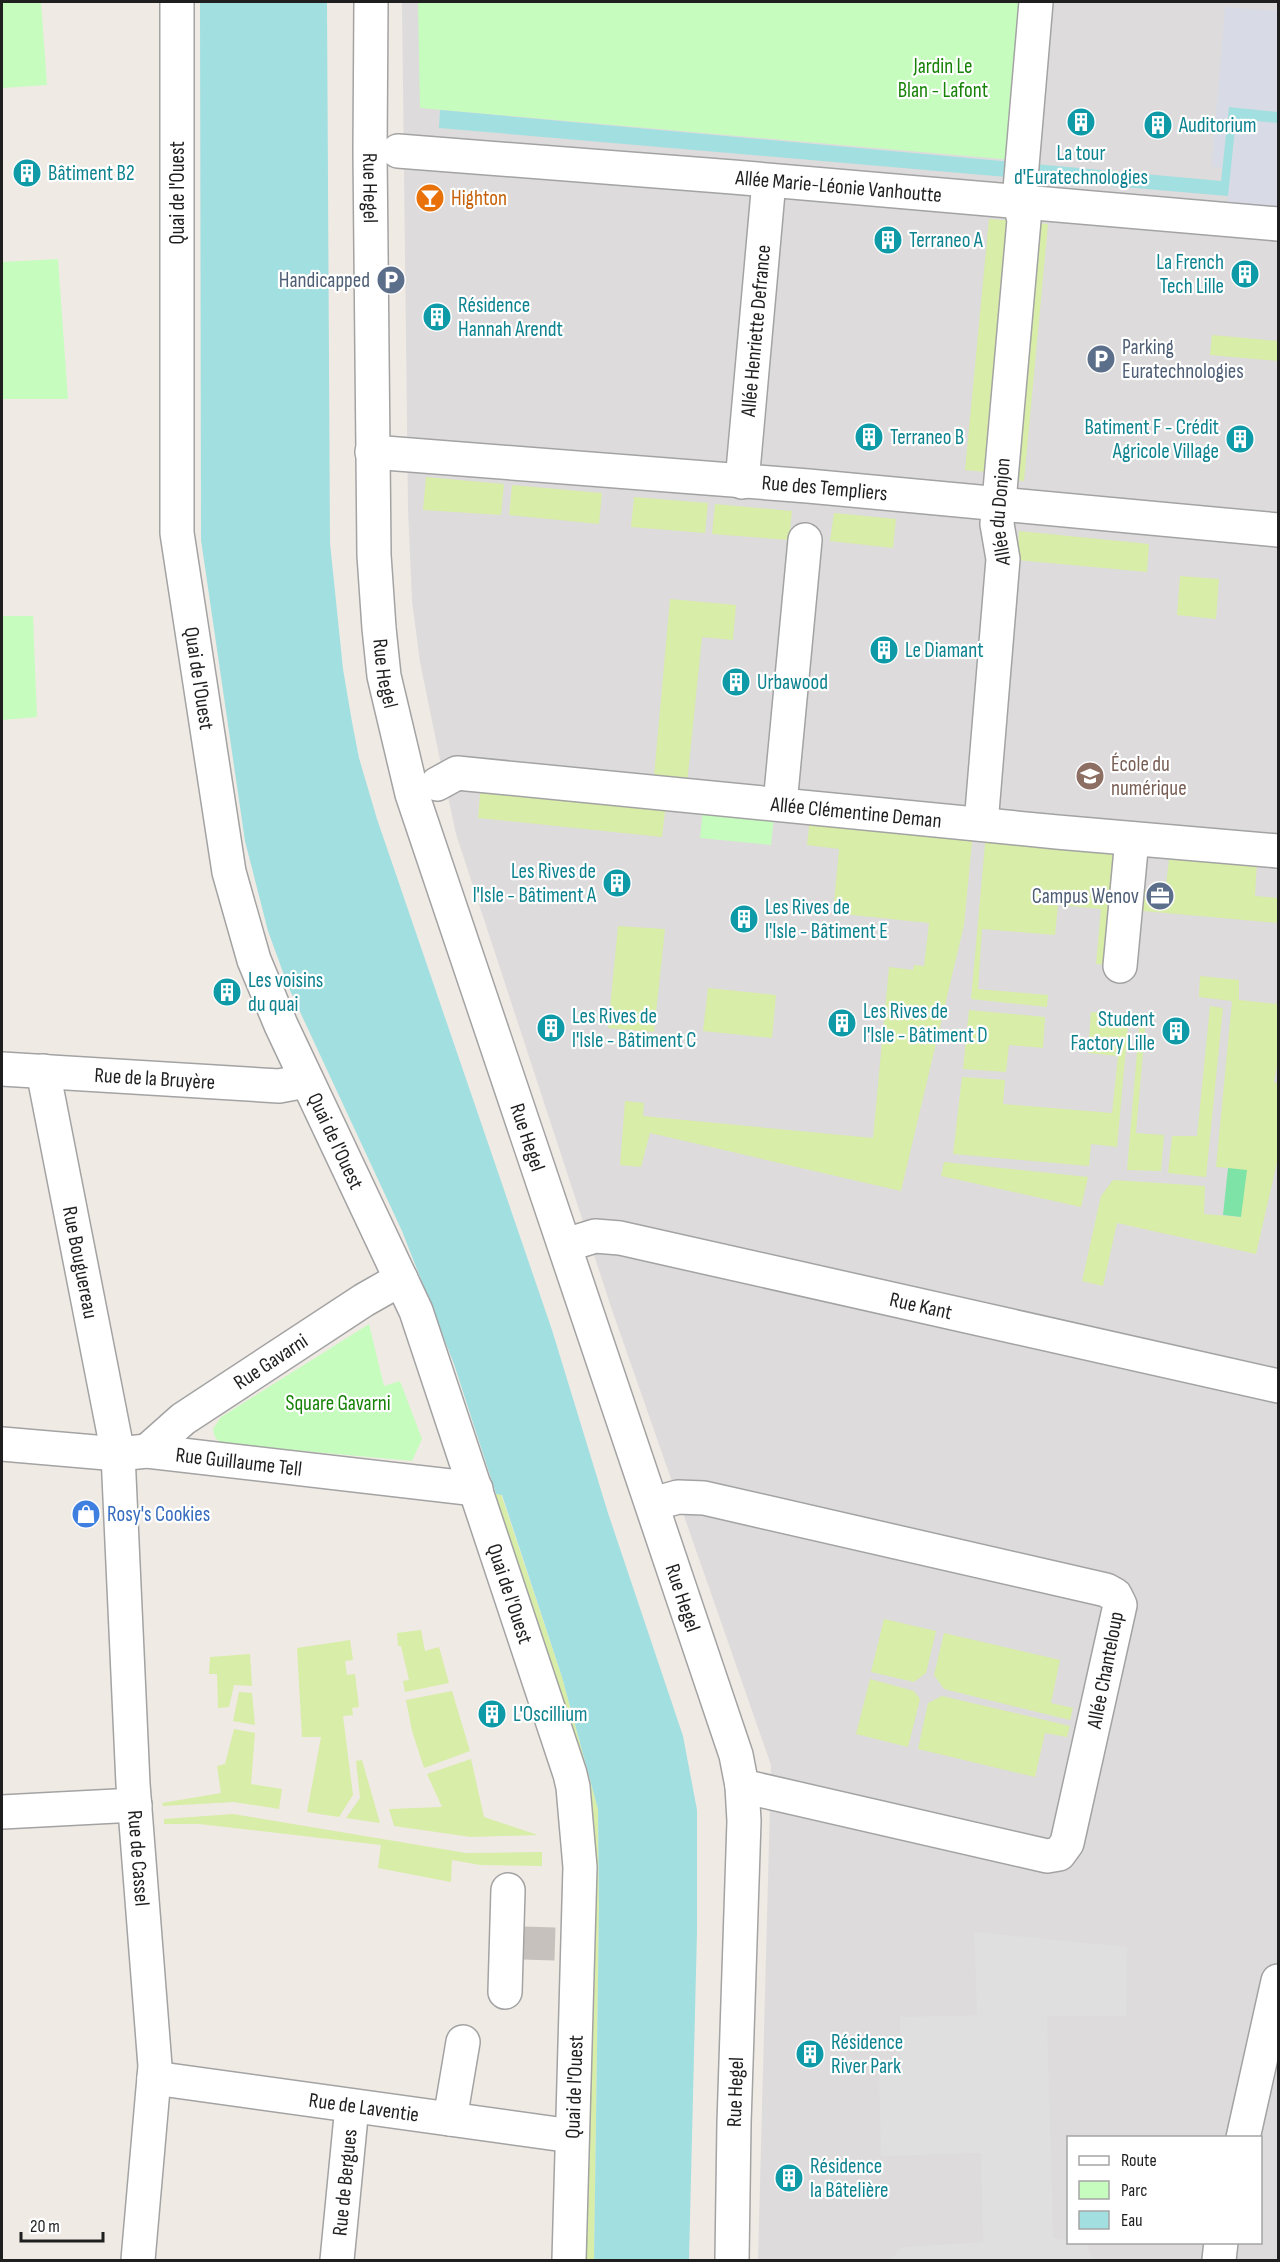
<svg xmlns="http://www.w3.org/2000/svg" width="1280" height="2262" font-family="'Sofia Sans Condensed',sans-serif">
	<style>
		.residential { fill: #dddbdc; fill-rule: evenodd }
		.grass { fill: #d8eda7 }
		.park { fill: #c7fcbf }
		.pitch { fill: #7ee3a7 }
		.parking { fill: #dfdfdf }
		.plaza { fill: #d8dbe6 }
		.water { fill: #a2dfe0 }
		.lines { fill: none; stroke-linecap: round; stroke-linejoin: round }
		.minor-tunnel { stroke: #c6c1bd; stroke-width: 33; stroke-dasharray: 33 16; stroke-linecap: butt }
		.minor-casing { stroke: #a3a3a3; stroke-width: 36 }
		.minor { stroke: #fff; stroke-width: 33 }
		.labels { text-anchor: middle; stroke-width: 4.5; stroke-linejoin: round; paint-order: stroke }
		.park-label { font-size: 21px; fill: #168306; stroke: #fff }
		.culture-label { font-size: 21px; fill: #0d838f; stroke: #fff; text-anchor: start }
		.street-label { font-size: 21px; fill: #1f1f1f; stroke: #fff }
		.food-label { font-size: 21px; fill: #c56008; stroke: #fff; text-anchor: start }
		.service-label { font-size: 21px; fill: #4e5e75; stroke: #fff; text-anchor: end }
		.education-label { font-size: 21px; fill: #785e54; stroke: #fff; text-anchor: start }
		.shop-label { font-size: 21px; fill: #366cbe; stroke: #fff; text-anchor: start }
	</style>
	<rect width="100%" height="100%" fill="#f0eae4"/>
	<!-- residential -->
	<path class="residential" d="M 402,2 L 1278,2 L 1278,2260 L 758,2260 L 771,1765 L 611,1307 L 456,834 L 440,760 L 420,662 L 412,601 L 408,509 ZM 1068,2138 L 1260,2138 L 1260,2242 L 1068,2242 Z"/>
	<!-- grass -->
	<g class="grass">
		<path d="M 989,219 L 1019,221 L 997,473 L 965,470 Z"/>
		<path d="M 1035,223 L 1048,224 L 1024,481 L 1009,479 L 1036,279 L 1038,249 Z"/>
		<path d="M 1212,335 L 1278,341 L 1278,361 L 1210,355 Z"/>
		<path d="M 426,477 L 504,484 L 501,515 L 423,510 Z"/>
		<path d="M 512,485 L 602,493 L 599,524 L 509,515 Z"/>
		<path d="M 634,497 L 708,503 L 705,533 L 631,527 Z"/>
		<path d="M 715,504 L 792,511 L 789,540 L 712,534 Z"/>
		<path d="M 834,513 L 896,519 L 893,548 L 830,541 Z"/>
		<path d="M 1019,531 L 1149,544 L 1147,572 L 1017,560 Z"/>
		<path d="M 1180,576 L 1219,579 L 1216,619 L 1177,615 Z"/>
		<path d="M 670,599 L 736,605 L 733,640 L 702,637 L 687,784 L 653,787 Z"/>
		<path d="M 481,784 L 666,803 L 662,837 L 478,818 Z"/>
		<path d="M 810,817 L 973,832 L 964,925 L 901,1191 L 650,1133 L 641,1167 L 620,1165 L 625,1101 L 644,1103 L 643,1116 L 873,1138 L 889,967 L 913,970 L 914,965 L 924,966 L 929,923 L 833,913 L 839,849 L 807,845 Z"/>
		<path d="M 986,833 L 1119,845 L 1109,965 L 1096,964 L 1101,909 L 1058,905 L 1055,935 L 982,929 L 978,989 L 1048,995 L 1047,1007 L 971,999 Z"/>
		<path d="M 1170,852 L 1257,860 L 1255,896 L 1278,898 L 1277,923 L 1132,910 L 1134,889 L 1165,892 Z"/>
		<path d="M 618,926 L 665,929 L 654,1032 L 608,1028 Z"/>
		<path d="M 1200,976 L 1239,980 L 1239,1000 L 1278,1004 L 1278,1060 L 1274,1082 L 1278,1084 L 1278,1158 L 1256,1254 L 1117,1223 L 1103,1286 L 1082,1281 L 1101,1196 L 1113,1180 L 1205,1186 L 1204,1214 L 1241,1217 L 1228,1168 L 1216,1167 L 1232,1001 L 1199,997 Z"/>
		<path d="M 708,988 L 776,995 L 772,1038 L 703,1031 Z"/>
		<path d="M 1210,1006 L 1223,1008 L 1206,1177 L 1168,1173 L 1172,1136 L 1197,1136 Z"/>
		<path d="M 969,1010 L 1045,1017 L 1043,1048 L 1009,1045 L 1006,1072 L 963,1069 Z"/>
		<path d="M 1091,1012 L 1129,1015 L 1117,1147 L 1091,1144 L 1089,1166 L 953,1154 L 962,1077 L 1005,1080 L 1003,1104 L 1112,1113 L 1118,1056 L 1088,1053 Z"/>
		<path d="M 1140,1017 L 1146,1017 L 1136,1133 L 1164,1135 L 1161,1171 L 1127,1170 Z"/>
		<path d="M 944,1162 L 1088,1177 L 1081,1207 L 941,1176 Z"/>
		<path d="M 496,1494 L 501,1494 L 562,1677 L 598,1809 L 599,1907 L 594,2260 L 585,2260 L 592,1923 L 491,1499 Z"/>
		<path d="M 884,1619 L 936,1631 L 926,1673 L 914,1682 L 871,1672 Z"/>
		<path d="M 421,1630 L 425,1651 L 439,1647 L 449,1683 L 405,1692 L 403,1681 L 409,1680 L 401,1646 L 398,1646 L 397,1633 Z"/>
		<path d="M 944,1633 L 1060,1660 L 1051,1703 L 1073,1708 L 1070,1720 L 944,1689 L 934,1675 Z"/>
		<path d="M 350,1640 L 353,1660 L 345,1661 L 347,1675 L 355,1674 L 359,1707 L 352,1708 L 353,1715 L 343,1716 L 353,1795 L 339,1817 L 307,1812 L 321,1737 L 302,1737 L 297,1648 Z"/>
		<path d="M 250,1654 L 252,1686 L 234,1685 L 229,1707 L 218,1708 L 217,1674 L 209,1674 L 210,1657 Z"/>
		<path d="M 870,1679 L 914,1691 L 920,1699 L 908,1747 L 856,1734 Z"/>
		<path d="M 452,1691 L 470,1751 L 424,1768 L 412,1731 L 406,1700 Z"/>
		<path d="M 239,1692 L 252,1693 L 255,1725 L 233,1721 Z"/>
		<path d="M 942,1696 L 1070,1726 L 1067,1737 L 1045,1733 L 1035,1777 L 918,1749 L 928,1703 Z"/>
		<path d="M 234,1729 L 255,1733 L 251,1784 L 282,1789 L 279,1809 L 234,1802 L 163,1806 L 162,1803 L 221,1793 L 217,1766 L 225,1764 Z"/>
		<path d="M 471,1759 L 484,1817 L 538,1835 L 471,1837 L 394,1826 L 389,1809 L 442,1807 L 427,1774 Z"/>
		<path d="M 362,1760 L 380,1823 L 346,1818 L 360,1798 L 356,1761 Z"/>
		<path d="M 233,1814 L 466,1853 L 542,1852 L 542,1866 L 480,1865 L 452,1860 L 451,1882 L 378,1868 L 381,1845 L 199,1824 L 164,1824 L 164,1819 Z"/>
	</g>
	<!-- park -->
	<g class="park">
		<path d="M 2,2 L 41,2 L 47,85 L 2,88 Z"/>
		<path d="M 418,2 L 1027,2 L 1013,160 L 420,108 Z"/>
		<path d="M 58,259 L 68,399 L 2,399 L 2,262 Z"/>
		<path d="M 2,616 L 33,616 L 37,717 L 2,720 Z"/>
		<path d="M 703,809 L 774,815 L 771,845 L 700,838 Z"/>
		<path d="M 369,1324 L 384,1386 L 400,1381 L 422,1439 L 412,1461 L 227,1444 C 218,1442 214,1439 213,1429 L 221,1417 Z"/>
	</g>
	<!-- pitch -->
	<path class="pitch" d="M 1228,1168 L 1247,1170 L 1241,1217 L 1223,1215 Z"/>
	<!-- parking -->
	<path class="parking" d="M 974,1932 L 1127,1947 L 1126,2016 L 1047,2016 L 1053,2238 L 1068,2239 L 1068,2242 L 1087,2243 L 1092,2260 L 889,2260 L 903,2247 L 983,2242 L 981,2153 L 881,2156 L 879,2074 L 901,2073 L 900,2017 L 977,2015 Z"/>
	<!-- plaza -->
	<g class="plaza">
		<path d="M 1225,7 L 1278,11 L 1278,112 L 1229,107 L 1223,168 L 1213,167 L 1212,161 Z"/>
		<path d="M 1236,119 L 1278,123 L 1278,207 L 1227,203 Z"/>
	</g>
	<!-- water -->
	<g class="water">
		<path d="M 200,2 L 327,2 L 330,543 L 343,669 L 352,722 L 359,758 L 377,819 L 552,1330 L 608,1513 L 683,1736 L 697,1810 L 697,1931 L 689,2260 L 594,2260 L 599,1907 L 598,1809 L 562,1677 L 502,1495 L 496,1494 L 454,1364 L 402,1231 L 288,986 L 268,931 L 245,841 L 201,540 Z"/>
		<path d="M 1229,107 L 1278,112 L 1278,123 L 1236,119 L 1228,196 L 439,128 L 440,110 L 1221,181 Z"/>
	</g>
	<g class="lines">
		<!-- minor-tunnel -->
		<path class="minor-tunnel" d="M 522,1943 L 556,1944"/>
		<!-- minor casing -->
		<g class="minor-casing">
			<g id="minor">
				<path id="s1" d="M 177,2 L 177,533 L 229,872 L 254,960 L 281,1025 L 416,1311 L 570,1774 L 573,1787 L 580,1867 L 569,2260"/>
				<path id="s2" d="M 371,2 L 370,151 L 374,555 L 379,628 L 384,676 L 412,794 L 736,1755 L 742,1786 L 744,1821 L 734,2123 L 732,2260"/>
				<path id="s3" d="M 398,151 L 733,177 L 1278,224"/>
				<path id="s4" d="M 372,452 L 808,486 L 1278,530"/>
				<path id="s5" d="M 742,482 L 769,181"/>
				<path id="s6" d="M 437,784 L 457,773 L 1057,832 L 1278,851"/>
				<path d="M 780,804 L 805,540"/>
				<path id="s7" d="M 981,824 L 1003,559 L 997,524 L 1024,220 L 1019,201 L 1036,2"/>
				<path d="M 1120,966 L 1132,839"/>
				<path id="s8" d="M 2,1069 L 279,1086 L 306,1081"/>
				<path id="s9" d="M 43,1071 L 118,1454 L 133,1784 L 155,2066 L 138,2260"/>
				<path id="s10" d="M 566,1245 L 595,1236 L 620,1238 L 1278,1386"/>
				<path id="s11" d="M 2,1444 L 118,1454 L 147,1451 L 476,1489"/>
				<path id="s12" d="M 147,1451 L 183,1419 L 364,1300 L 401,1279"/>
				<path d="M 653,1504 L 678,1497 L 704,1498 L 1106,1590 L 1115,1595 L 1120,1605 L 1067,1843 L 1059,1854 L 1047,1856 L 742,1786"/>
				<path d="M 2,1812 L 135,1805"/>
				<path d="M 505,1992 L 508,1890"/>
				<path id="s13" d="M 154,2078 L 572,2136"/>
				<path d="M 450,2119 L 463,2042"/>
				<path d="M 1243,2138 L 1278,1981"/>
				<path id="s14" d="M 337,2260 L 352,2106"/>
				<path d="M 1219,2260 L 1221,2242"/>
			</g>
		</g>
		<!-- minor -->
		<use href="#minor" class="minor"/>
	</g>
	<!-- icons -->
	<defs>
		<g id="building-disc" transform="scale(1.5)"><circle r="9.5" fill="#0f9aa8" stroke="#fff"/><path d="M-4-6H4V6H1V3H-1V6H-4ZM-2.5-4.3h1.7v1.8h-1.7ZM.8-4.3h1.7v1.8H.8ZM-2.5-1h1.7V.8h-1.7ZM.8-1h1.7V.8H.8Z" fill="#fff"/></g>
		<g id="bar-disc" transform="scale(1.5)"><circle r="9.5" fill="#e8710a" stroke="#fff"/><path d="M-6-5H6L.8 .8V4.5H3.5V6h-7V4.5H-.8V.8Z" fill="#fff"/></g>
		<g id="parking-disc" transform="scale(1.5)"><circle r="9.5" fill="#5c6f8a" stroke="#fff"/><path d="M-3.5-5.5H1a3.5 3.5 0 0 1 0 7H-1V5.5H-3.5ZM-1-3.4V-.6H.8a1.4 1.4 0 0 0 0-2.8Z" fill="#fff"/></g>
		<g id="university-disc" transform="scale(1.5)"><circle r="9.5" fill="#8d6e63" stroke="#fff"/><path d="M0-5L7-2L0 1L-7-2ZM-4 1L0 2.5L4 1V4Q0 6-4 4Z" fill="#fff"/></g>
		<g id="office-disc" transform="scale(1.5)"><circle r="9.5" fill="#5c6f8a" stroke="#fff"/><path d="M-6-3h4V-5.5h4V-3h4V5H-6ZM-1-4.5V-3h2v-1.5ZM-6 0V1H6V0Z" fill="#fff"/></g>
		<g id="shop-disc" transform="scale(1.5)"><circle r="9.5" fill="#3f7fe0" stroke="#fff"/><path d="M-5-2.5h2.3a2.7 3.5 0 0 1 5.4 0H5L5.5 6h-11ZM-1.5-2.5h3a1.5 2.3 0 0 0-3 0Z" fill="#fff"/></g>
	</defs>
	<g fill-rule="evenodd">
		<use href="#building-disc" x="1081" y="122"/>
		<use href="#building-disc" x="1158" y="125"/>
		<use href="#building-disc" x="27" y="173"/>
		<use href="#bar-disc" x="430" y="198"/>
		<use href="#building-disc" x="888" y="240"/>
		<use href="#building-disc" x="1245" y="274"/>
		<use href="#parking-disc" x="391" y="280"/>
		<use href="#building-disc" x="437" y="317"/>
		<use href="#parking-disc" x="1101" y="359"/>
		<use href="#building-disc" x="869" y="437"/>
		<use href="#building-disc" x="1240" y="439"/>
		<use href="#building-disc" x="884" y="650"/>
		<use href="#building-disc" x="736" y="682"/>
		<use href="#university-disc" x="1090" y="776"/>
		<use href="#building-disc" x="617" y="883"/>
		<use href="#office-disc" x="1160" y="896"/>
		<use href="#building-disc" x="744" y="919"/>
		<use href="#building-disc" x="227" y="992"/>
		<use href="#building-disc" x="842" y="1023"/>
		<use href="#building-disc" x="551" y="1028"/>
		<use href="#building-disc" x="1176" y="1031"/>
		<use href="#shop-disc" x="86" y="1514"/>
		<use href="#building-disc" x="492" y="1714"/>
		<use href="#building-disc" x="810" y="2054"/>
		<use href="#building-disc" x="789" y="2178"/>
	</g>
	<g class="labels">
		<!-- park labels -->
		<g class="park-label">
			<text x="943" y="73">Jardin Le<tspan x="943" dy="24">Blan - Lafont</tspan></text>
			<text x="338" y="1410">Square Gavarni</text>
		</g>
		<!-- culture labels -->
		<g class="culture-label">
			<text x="1179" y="132">Auditorium</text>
			<text x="1081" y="160" text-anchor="middle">La tour<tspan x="1081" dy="24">d'Euratechnologies</tspan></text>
			<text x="48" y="180">Bâtiment B2</text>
			<text x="909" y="247">Terraneo A</text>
			<text x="1224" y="269" text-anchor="end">La French<tspan x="1224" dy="24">Tech Lille</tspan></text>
			<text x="458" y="312">Résidence<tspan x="458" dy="24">Hannah Arendt</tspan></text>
			<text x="1219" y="434" text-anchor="end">Batiment F - Crédit<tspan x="1219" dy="24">Agricole Village</tspan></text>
			<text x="890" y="444">Terraneo B</text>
			<text x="905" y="657">Le Diamant</text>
			<text x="757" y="689">Urbawood</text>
			<text x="596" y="878" text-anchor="end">Les Rives de<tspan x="596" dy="24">l'Isle - Bâtiment A</tspan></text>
			<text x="765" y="914">Les Rives de<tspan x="765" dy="24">l'Isle - Bâtiment E</tspan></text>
			<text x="248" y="987">Les voisins<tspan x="248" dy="24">du quai</tspan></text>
			<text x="863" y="1018">Les Rives de<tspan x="863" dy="24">l'Isle - Bâtiment D</tspan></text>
			<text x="572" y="1023">Les Rives de<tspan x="572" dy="24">l'Isle - Bâtiment C</tspan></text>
			<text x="1155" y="1026" text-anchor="end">Student<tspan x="1155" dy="24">Factory Lille</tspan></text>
			<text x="513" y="1721">L'Oscillium</text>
			<text x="831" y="2049">Résidence<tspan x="831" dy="24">River Park</tspan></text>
			<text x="810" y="2173">Résidence<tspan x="810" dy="24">la Bâtelière</tspan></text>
		</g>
		<!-- street labels -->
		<g class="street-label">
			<text dy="7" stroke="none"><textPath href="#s3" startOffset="442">Allée Marie-Léonie Vanhoutte</textPath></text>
			<text dy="7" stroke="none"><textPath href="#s2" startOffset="186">Rue Hegel</textPath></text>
			<text transform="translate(177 193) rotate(-90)" y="7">Quai de l'Ouest</text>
			<text dy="7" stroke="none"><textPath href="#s5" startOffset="152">Allée Henriette Defrance</textPath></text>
			<text dy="7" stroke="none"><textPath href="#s4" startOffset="454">Rue des Templiers</textPath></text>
			<text dy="7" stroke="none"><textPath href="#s7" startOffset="314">Allée du Donjon</textPath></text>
			<text dy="7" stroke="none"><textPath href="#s2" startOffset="672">Rue Hegel</textPath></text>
			<text dy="7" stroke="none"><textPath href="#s1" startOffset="678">Quai de l'Ouest</textPath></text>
			<text dy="7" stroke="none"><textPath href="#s6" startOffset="424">Allée Clémentine Deman</textPath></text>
			<text dy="7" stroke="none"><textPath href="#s8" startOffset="153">Rue de la Bruyère</textPath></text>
			<text dy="7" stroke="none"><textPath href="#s2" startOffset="1158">Rue Hegel</textPath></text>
			<text dy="7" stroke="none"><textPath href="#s1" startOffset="1164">Quai de l'Ouest</textPath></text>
			<text dy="7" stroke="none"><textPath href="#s9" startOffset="195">Rue Bouguereau</textPath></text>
			<text dy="7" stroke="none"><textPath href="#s10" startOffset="364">Rue Kant</textPath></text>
			<text dy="7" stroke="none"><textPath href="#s12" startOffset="153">Rue Gavarni</textPath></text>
			<text dy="7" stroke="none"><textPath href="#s11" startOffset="238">Rue Guillaume Tell</textPath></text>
			<text dy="7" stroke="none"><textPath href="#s1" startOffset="1650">Quai de l'Ouest</textPath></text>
			<text dy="7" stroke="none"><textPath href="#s2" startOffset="1644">Rue Hegel</textPath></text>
			<text transform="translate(1105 1670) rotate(-79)" y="7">Allée Chanteloup</text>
			<text dy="7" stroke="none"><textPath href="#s9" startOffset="795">Rue de Cassel</textPath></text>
			<text transform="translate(574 2087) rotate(-88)" y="7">Quai de l'Ouest</text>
			<text transform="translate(735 2092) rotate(-88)" y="7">Rue Hegel</text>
			<text dy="7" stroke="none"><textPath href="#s13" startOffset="212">Rue de Laventie</textPath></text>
			<text dy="7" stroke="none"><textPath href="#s14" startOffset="78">Rue de Bergues</textPath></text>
		</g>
		<!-- food labels -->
		<g class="food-label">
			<text x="451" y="205">Highton</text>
		</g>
		<!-- service labels -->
		<g class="service-label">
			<text x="370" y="287">Handicapped</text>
			<text x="1122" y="354" text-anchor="start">Parking<tspan x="1122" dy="24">Euratechnologies</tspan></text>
			<text x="1139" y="903">Campus Wenov</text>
		</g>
		<!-- education labels -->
		<g class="education-label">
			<text x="1111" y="771">École du<tspan x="1111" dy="24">numérique</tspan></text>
		</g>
		<!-- shop labels -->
		<g class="shop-label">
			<text x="107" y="1521">Rosy's Cookies</text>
		</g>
	</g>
	<!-- border -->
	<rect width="1280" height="2262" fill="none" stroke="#1f1f1f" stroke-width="6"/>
	<!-- legend -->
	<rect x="1067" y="2136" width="195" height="108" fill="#ffffff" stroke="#a5a5a5" stroke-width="1.5"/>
	<rect x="1079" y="2156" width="30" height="9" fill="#ffffff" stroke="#a5a5a5" stroke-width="1.5"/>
	<text x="1121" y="2166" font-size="18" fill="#1f1f1f">Route</text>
	<rect x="1079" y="2181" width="30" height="18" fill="#c7fcbf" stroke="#a5a5a5" stroke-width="1.5"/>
	<text x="1121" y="2196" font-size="18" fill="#1f1f1f">Parc</text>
	<rect x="1079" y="2211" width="30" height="18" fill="#a2dfe0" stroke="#a5a5a5" stroke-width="1.5"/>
	<text x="1121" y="2226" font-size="18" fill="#1f1f1f">Eau</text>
	<!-- scale -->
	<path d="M21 2232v9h82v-9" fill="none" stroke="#1f1f1f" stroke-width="3"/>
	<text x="30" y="2232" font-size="18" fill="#1f1f1f" stroke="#ffffff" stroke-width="4.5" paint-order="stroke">20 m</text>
</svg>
